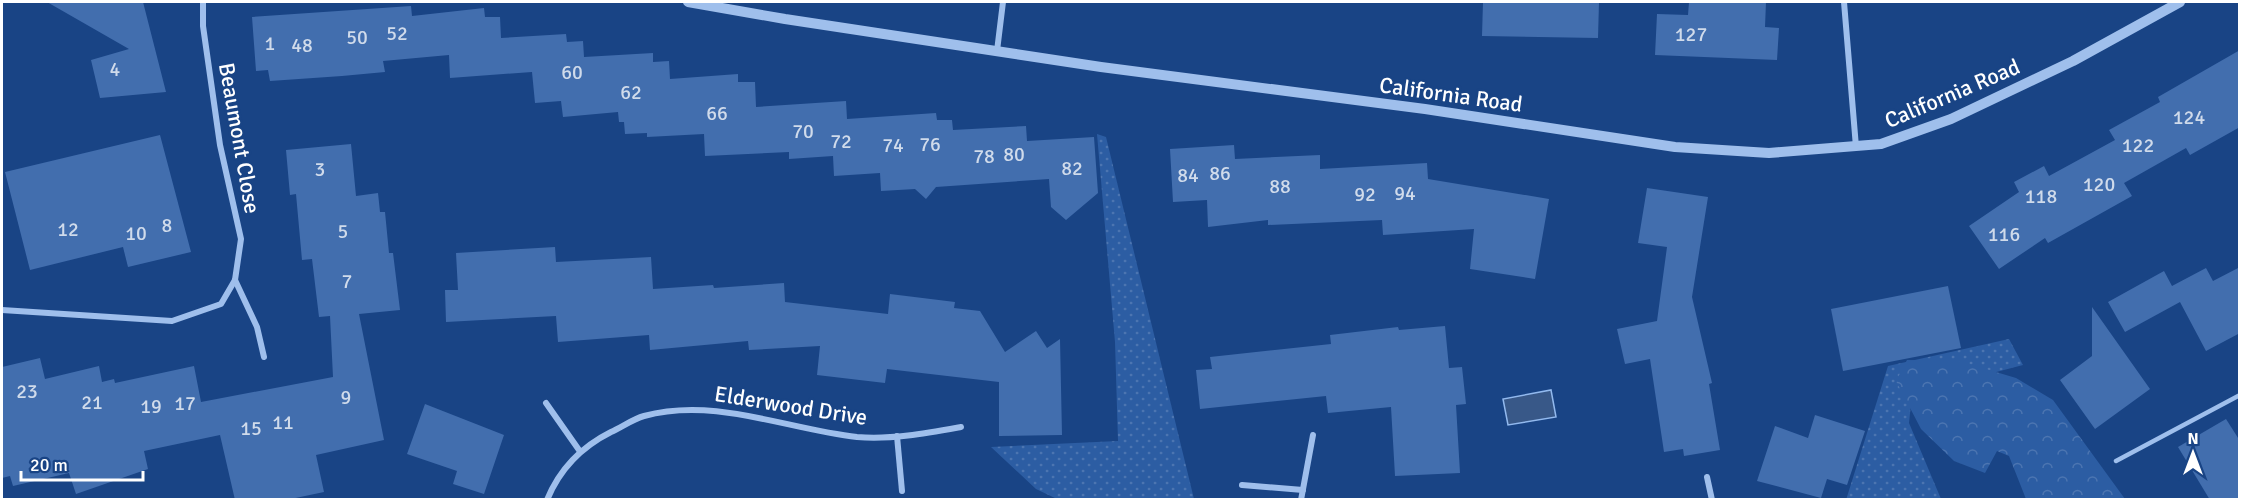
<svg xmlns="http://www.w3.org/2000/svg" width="2241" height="501" font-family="Signika,sans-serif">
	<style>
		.grass { fill: url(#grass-dots) }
		.forest { fill: url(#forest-crowns) }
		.water { fill: #385888; stroke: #92b9ee; stroke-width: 1.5 }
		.building { fill: #426eae }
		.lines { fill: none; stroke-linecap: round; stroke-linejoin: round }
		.service { stroke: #9fbfec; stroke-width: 4.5 }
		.minor { stroke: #9fbfec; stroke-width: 6 }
		.tertiary { stroke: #9fbfec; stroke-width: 10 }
		.labels { text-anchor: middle; stroke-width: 5; stroke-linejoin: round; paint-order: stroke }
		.number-label { font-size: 20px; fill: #d0dbeb }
		.street-label { font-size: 22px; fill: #fff; stroke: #194485 }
	</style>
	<defs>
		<pattern id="grass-dots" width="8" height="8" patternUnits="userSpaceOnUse" patternTransform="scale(1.5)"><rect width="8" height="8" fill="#2c5da3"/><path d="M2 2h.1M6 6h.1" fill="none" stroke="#4c75b1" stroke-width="1.8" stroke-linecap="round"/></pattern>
		<pattern id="forest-crowns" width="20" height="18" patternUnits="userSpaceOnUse" patternTransform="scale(1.5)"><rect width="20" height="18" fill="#2c5da3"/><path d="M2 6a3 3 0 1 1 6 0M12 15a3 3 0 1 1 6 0" fill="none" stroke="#4c75b1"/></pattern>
	</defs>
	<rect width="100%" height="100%" fill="#194485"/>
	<!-- grass -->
	<g class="grass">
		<path d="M 1097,134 L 1106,137 L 1194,499 L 1057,499 L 1036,489 L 991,447 L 1118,441 L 1115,342 Z"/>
		<path d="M 2009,339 L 2023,365 L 1912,394 L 1909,423 L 1941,499 L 1846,500 L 1888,366 Z"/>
	</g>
	<!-- forest -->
	<path class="forest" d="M 1907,360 L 1959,361 L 2016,378 L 2053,400 L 2125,499 L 2026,499 L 2009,456 L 1997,451 L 1985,473 L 1954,461 L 1921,429 L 1896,381 Z"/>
	<!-- water -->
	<path class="water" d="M 1551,390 L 1556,417 L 1508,425 L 1503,399 Z"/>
	<!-- building -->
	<g class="building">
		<path d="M 47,2 L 143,2 L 166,92 L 100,98 L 91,60 L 129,49 Z"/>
		<path d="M 1483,2 L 1599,2 L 1598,38 L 1482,36 Z"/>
		<path d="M 1689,2 L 1766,2 L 1765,27 L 1779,28 L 1777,60 L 1655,55 L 1657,14 L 1688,15 Z"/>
		<path d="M 411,6 L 412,16 L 484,8 L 485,17 L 500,17 L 501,38 L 566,34 L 567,42 L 583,41 L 584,57 L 653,53 L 653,62 L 669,61 L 670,79 L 738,74 L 738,82 L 755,82 L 756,107 L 846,101 L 847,119 L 936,113 L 937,120 L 952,120 L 953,130 L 1026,126 L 1027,141 L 1094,137 L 1098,193 L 1066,220 L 1051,207 L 1049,179 L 936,187 L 926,199 L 915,189 L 881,191 L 880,173 L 834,176 L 833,156 L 789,159 L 789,152 L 705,156 L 704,134 L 647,137 L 647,133 L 625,134 L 624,122 L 619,122 L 618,112 L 563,117 L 561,101 L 535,103 L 532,72 L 450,78 L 449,55 L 383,61 L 385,72 L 342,76 L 270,81 L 268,70 L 256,71 L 252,17 Z"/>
		<path d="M 2240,50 L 2240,127 L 2190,155 L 2186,148 L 2124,183 L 2132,196 L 2048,243 L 2045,238 L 1999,269 L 1969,226 L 2019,192 L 2014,182 L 2044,166 L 2049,176 L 2115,140 L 2109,130 L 2160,102 L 2158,97 Z"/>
		<path d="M 160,135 L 191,252 L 128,267 L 123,247 L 30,270 L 5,172 Z"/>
		<path d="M 351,144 L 356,196 L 378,193 L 380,212 L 385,212 L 389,253 L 393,253 L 400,310 L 359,314 L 384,440 L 316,455 L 324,492 L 286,500 L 235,500 L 220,435 L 144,451 L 148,469 L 76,494 L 69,473 L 13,486 L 10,476 L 2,478 L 2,367 L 40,358 L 45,379 L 99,366 L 102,382 L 114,379 L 115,383 L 194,366 L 201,402 L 333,377 L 330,316 L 319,317 L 312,259 L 302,260 L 296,194 L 290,195 L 286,150 Z"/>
		<path d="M 1234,145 L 1235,159 L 1320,155 L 1320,169 L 1427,163 L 1428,179 L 1549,199 L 1535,279 L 1470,269 L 1474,229 L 1383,235 L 1382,220 L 1268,225 L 1268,220 L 1208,227 L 1207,200 L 1173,202 L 1170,149 Z"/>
		<path d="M 1647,188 L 1708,197 L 1692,297 L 1712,383 L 1709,384 L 1720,450 L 1684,456 L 1683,449 L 1664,452 L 1650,359 L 1625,364 L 1617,329 L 1657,321 L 1667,247 L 1638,243 Z"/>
		<path d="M 555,247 L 556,262 L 651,257 L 653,289 L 713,285 L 714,288 L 784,283 L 785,302 L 888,314 L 890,294 L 955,302 L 954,308 L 980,311 L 1005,352 L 1036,331 L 1047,348 L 1060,339 L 1062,435 L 999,436 L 999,382 L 887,369 L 885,383 L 817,375 L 820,346 L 749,350 L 748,341 L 650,350 L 649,335 L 558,342 L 556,316 L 446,322 L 445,290 L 458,290 L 456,253 Z"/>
		<path d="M 2240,267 L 2240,333 L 2206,351 L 2180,302 L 2125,332 L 2108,302 L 2164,271 L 2172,286 L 2206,268 L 2213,281 Z"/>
		<path d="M 1948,286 L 1961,348 L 1843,371 L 1831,309 Z"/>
		<path d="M 2092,307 L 2150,389 L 2095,429 L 2060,380 L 2092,356 Z"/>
		<path d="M 1445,326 L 1449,368 L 1462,367 L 1466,404 L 1456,405 L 1460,473 L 1395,476 L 1391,407 L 1328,413 L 1326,396 L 1200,409 L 1196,370 L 1212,369 L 1210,357 L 1331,344 L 1330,335 L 1398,327 L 1399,330 Z"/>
		<path d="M 425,404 L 504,435 L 484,494 L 453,484 L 457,471 L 407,454 Z"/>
		<path d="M 1815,415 L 1865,431 L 1847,485 L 1827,479 L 1821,498 L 1757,481 L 1775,426 L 1808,438 Z"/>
		<path d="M 2226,419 L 2240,441 L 2240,500 L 2210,500 L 2178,447 Z"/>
	</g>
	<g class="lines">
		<!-- service -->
		<path class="service" d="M 2116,461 L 2240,395"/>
		<!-- minor -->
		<g class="minor">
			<path d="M 1844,2 L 1856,147"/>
			<path d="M 997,51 L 1003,2"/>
			<path d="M 235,280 L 257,327 L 264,357"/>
			<path d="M 2,310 L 172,321 L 221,304 L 235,280 L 241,239 L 220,145 L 203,26 L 203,2"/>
			<path d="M 546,403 L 579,450"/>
			<path d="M 897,436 L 902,491"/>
			<path d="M 1707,477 L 1712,500"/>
			<path d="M 1242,485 L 1303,490"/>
			<path d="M 547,500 C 560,468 581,447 611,432 C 622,427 633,419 644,416 C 715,397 786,429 857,437 C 891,440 928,433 961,427"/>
			<path d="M 1301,500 L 1313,435"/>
		</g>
		<!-- tertiary -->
		<path class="tertiary" d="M 688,2 L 785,19 L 1101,67 L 1425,109 L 1675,147 L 1769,153 L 1881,144 L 1951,119 L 2073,61 L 2180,2"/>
	</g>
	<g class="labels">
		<!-- number labels -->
		<g class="number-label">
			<text x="397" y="40">52</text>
			<text x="1691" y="41">127</text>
			<text x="357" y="44">50</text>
			<text x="270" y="50">1</text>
			<text x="302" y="52">48</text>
			<text x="115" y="76">4</text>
			<text x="572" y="79">60</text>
			<text x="631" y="99">62</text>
			<text x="717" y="120">66</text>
			<text x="2189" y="124">124</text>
			<text x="803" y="138">70</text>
			<text x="841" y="148">72</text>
			<text x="930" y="151">76</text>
			<text x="893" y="152">74</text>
			<text x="2138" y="152">122</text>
			<text x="1014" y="161">80</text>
			<text x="984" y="163">78</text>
			<text x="1072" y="175">82</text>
			<text x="320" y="176">3</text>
			<text x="1220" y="180">86</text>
			<text x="1188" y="182">84</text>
			<text x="2099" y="191">120</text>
			<text x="1280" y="193">88</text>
			<text x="1405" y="200">94</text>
			<text x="1365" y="201">92</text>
			<text x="2041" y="203">118</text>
			<text x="167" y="232">8</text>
			<text x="68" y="236">12</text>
			<text x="343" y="238">5</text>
			<text x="136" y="240">10</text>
			<text x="2004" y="241">116</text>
			<text x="347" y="288">7</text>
			<text x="27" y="398">23</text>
			<text x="346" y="404">9</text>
			<text x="92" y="409">21</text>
			<text x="185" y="410">17</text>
			<text x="151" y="413">19</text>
			<text x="283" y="429">11</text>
			<text x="251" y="435">15</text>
		</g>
		<!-- street labels -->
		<g class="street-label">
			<text transform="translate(1952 93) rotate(-23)" y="8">California Road</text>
			<text transform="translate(1451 94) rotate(8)" y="8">California Road</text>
			<text transform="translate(240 138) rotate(80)" y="8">Beaumont Close</text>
			<text transform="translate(791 405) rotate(9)" y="8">Elderwood Drive</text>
		</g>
	</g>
	<!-- border -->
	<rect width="2241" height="501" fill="none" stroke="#ffffff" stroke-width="6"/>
	<!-- north arrow -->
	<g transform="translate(2193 453)" stroke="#194485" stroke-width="4.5" paint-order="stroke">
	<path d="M0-4.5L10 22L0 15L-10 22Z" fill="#ffffff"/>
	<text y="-9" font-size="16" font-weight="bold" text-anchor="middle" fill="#ffffff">N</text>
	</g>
	<!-- scale -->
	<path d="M21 471v9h122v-9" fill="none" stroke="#ffffff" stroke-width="3"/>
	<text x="30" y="471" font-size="18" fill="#ffffff" stroke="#194485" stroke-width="4.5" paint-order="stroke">20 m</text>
</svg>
